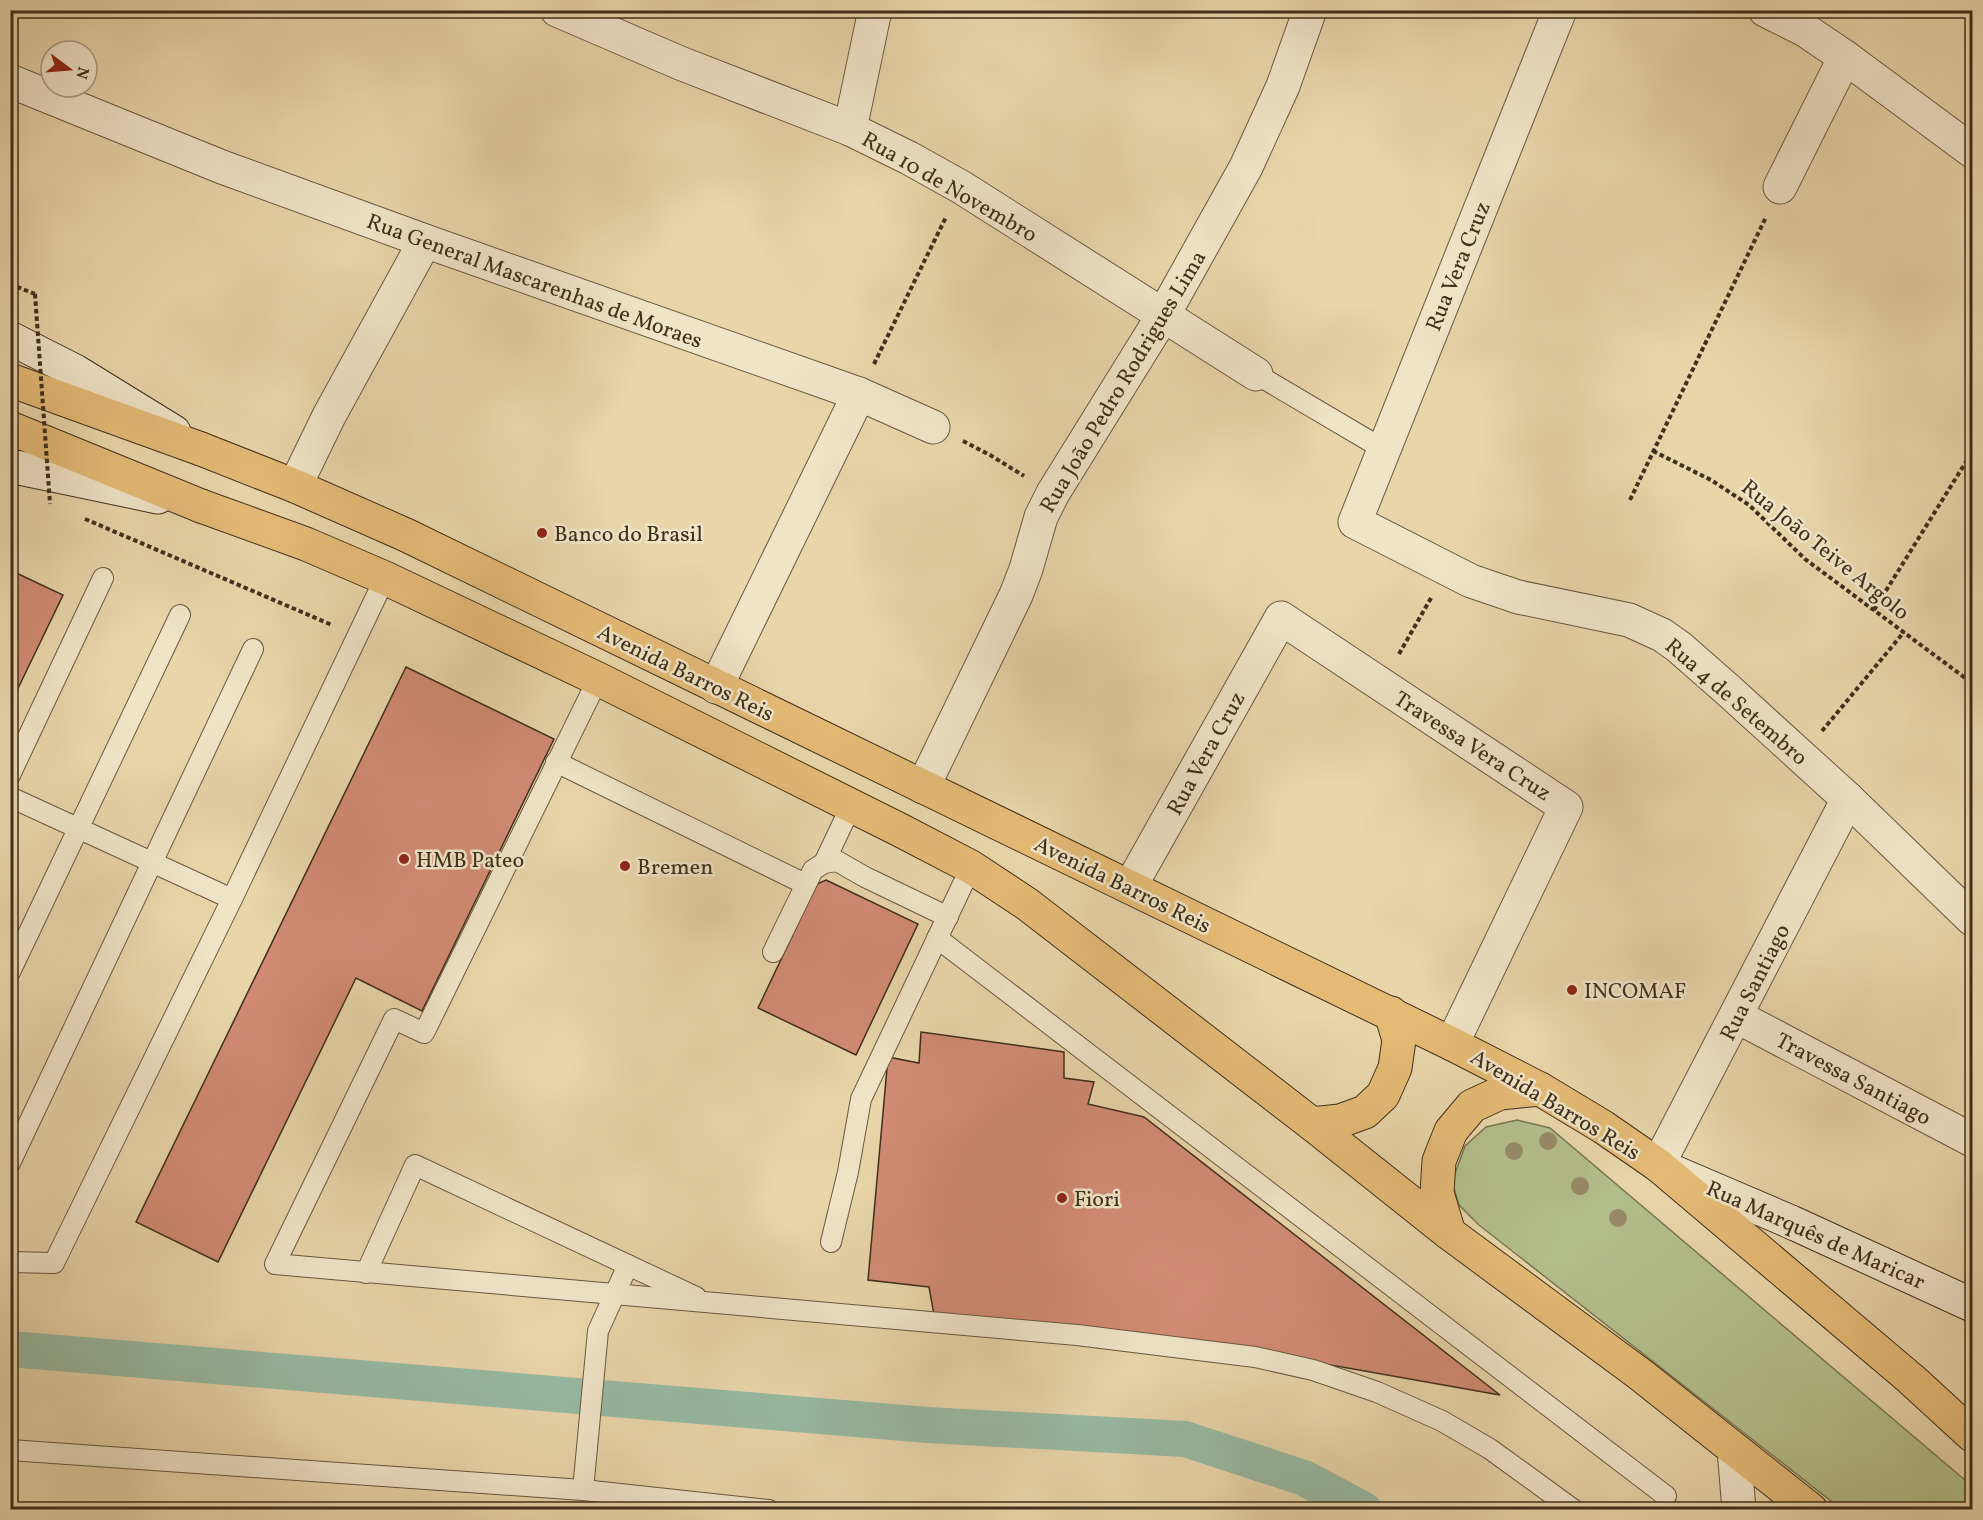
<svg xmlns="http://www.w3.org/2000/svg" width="1983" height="1520" font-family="Vollkorn,serif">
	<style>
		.green { fill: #b3be8b; stroke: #797653; stroke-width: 1.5 }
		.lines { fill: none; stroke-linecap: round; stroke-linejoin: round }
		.canal { stroke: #98b9a3; stroke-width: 36 }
		.building { fill: #d18b74; stroke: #3f2f1b; stroke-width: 1.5 }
		.lane-casing { stroke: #69583f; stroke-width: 22 }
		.street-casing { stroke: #69583f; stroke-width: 35 }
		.secondary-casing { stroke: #3f2f1b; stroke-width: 35 }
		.primary-casing { stroke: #3f2f1b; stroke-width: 35 }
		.highway-casing { stroke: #3f2f1b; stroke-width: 35 }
		.path { stroke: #3f2f1b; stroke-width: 4; stroke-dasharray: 4.5 3; stroke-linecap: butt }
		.lane { stroke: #f0e4c8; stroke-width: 20 }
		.street { stroke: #f0e4c8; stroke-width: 33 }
		.secondary { stroke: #f0e4c8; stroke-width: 33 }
		.primary { stroke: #e4ba75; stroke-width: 33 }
		.highway { stroke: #e4ba75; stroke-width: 33 }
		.path-bridge { stroke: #3f2f1b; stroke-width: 4; stroke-dasharray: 4.5 3; stroke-linecap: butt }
		.tree { fill: #988a67 }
		.poi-dot { fill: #8f2418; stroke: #f0e4c8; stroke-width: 2 }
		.labels { text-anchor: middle; stroke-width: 5; stroke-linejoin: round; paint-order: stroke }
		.street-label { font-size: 22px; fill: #3f2f1b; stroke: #f0e4c8 }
		.poi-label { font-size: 22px; fill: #3f2f1b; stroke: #f0e4c8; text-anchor: start }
	</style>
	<rect width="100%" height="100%" fill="#e8d5aa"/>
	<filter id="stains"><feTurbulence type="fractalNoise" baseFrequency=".00333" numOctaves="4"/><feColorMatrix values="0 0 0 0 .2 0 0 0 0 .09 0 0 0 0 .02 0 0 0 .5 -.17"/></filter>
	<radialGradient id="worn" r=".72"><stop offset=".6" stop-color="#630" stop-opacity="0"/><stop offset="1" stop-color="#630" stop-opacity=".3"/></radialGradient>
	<!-- green -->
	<path class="green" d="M 1517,1120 L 1550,1128 L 1972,1486 L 1972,1509 L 1841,1509 L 1479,1225 L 1459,1205 L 1452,1182 L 1465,1146 L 1486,1127 Z"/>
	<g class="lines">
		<!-- canal -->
		<path class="canal" d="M 10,1349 L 928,1425 L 1185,1439 L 1304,1478 L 1364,1510"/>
	</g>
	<!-- building -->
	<g class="building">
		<path d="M 10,570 L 63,595 L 10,705 Z"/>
		<path d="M 406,667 L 554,739 L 422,1011 L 356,978 L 218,1262 L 136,1222 Z"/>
		<path d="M 826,880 L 918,924 L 856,1055 L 758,1008 L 817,884 Z"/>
		<path d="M 921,1032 L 1064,1052 L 1064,1078 L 1094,1082 L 1088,1104 L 1144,1117 L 1500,1395 L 1212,1344 L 935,1320 L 929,1287 L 868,1280 L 888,1057 L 919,1063 Z"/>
	</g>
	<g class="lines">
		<!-- lane casing -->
		<g class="lane-casing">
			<g id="lane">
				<path d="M 1256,374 L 1383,449"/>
				<path d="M 598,679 L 424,1033 L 394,1019 L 275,1264 L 1077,1335 L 1255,1357 L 1313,1370 L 1377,1392 L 1442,1421 L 1490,1449 L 1574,1510"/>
				<path d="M 556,762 L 805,884"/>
				<path d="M 10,775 L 103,578"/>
				<path d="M 10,797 L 232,899"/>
				<path d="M 824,863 L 851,806"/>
				<path d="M 937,938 L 1666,1496"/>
				<path d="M 773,952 L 813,870 L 824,863 L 837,861 L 865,877 L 948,917"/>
				<path d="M 10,972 L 180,615"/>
				<path d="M 10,1163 L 253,649"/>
				<path d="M 831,1242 L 848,1172 L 861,1099 L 971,867"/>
				<path d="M 10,1262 L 54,1263 L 232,899 L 385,578"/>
				<path d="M 366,1273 L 415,1165 L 696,1297"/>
				<path d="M 10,1450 L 583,1490 L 769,1510"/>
				<path d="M 583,1490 L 598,1331 L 628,1265"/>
			</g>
		</g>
		<!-- street casing -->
		<g class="street-casing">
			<g id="street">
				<path d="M 557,10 L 680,63 L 850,129 L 909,158 L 961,187 L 1256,374"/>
				<path d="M 1560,10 L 1355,522 L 1471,581 L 1518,597 L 1629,620 L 1662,635 L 1679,647 L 1728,690 L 1848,799 L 1972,919"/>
				<path d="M 1765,10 L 1805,30 L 1845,57 L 1972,151"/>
				<path d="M 10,81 L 222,167 L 425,241 L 859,394 L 933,427"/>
				<path d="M 850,129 L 875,10"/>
				<path d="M 1780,187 L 1845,57"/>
				<path d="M 295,486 L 329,416 L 425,241"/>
				<path d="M 716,687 L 859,394"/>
				<path d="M 923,787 L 1016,595 L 1026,569 L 1041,517 L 1053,493 L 1164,314 L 1246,167 L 1283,86 L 1310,10"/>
				<path d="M 1130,887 L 1281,618 L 1566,807 L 1452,1044"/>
				<path d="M 1736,1016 L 1972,1140"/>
				<path d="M 1658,1165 L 1848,799"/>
				<path d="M 1734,1449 L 1739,1510"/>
			</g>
		</g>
		<!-- secondary casing -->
		<g class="secondary-casing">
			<g id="secondary">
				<path d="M 10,338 L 75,371 L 174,432"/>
				<path d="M 10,466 L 158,497"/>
				<path d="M 1667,1169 L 1791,1222 L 1972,1305"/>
			</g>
		</g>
		<!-- primary casing -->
		<g class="primary-casing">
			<g id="primary">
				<path d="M 201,449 L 295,486 L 406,535 L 1452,1044 L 1540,1089 L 1603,1127 L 1658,1165 L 1911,1379 L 1972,1435"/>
				<path d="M 201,506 L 306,544 L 385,578 L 598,679 L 900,830 L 971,867 L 1027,904 L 1312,1124 L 1449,1233 L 1641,1375 L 1811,1510"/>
				<path d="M 1312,1124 L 1340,1121 L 1365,1112 L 1383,1095 L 1395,1068 L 1399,1040 L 1391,1013"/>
				<path d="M 1449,1233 L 1437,1193 L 1439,1161 L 1451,1131 L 1472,1106 L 1500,1093 L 1540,1089"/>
			</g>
		</g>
		<!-- highway casing -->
		<g class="highway-casing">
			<g id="highway">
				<path d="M 10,380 L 201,449"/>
				<path d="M 10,428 L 201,506"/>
			</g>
		</g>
		<!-- path -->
		<g class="path">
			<path d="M 10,284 L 35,294"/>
			<path d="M 874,364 L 946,217"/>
			<path d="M 963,441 L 990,455 L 1024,476"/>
			<path d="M 1653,451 L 1711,480 L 1749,505 L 1805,559 L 1972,683"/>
			<path d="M 1630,500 L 1766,217"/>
			<path d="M 85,519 L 332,625"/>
			<path d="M 1874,610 L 1969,457"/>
			<path d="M 1399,654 L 1431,598"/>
			<path d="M 1822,731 L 1904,632"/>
		</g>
		<!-- lane -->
		<use href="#lane" class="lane"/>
		<!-- street -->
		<use href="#street" class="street"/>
		<!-- secondary -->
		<use href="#secondary" class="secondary"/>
		<!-- primary -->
		<use href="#primary" class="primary"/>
		<!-- highway -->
		<use href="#highway" class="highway"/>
		<!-- path-bridge -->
		<path class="path-bridge" d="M 35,294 L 50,504"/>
	</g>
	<!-- trees -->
	<g class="tree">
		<circle cx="1548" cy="1141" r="9"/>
		<circle cx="1514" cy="1151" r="9"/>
		<circle cx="1580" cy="1186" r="9"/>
		<circle cx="1618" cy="1218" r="9"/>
	</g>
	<!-- markers -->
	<g class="poi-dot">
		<circle cx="542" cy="533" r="6"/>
		<circle cx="404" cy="859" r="6"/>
		<circle cx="625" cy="866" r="6"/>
		<circle cx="1572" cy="990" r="6"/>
		<circle cx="1062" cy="1198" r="6"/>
	</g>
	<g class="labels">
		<!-- street labels -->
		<g class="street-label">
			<text transform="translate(950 186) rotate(30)" y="8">Rua 10 de Novembro</text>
			<text transform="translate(1457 266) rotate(-68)" y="8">Rua Vera Cruz</text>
			<text transform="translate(535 280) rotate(20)" y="8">Rua General Mascarenhas de Moraes</text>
			<text transform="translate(1122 381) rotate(-59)" y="8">Rua João Pedro Rodrigues Lima</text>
			<text transform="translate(1826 549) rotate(39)" y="8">Rua João Teive Argolo</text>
			<text transform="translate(686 672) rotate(26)" y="8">Avenida Barros Reis</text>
			<text transform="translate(1737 701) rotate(41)" y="8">Rua 4 de Setembro</text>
			<text transform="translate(1473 745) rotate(33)" y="8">Travessa Vera Cruz</text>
			<text transform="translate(1205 753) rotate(-61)" y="8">Rua Vera Cruz</text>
			<text transform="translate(1123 884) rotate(26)" y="8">Avenida Barros Reis</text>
			<text transform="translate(1754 982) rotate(-63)" y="8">Rua Santiago</text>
			<text transform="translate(1854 1078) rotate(28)" y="8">Travessa Santiago</text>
			<text transform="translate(1556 1104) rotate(31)" y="8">Avenida Barros Reis</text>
			<text transform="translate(1816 1234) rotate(24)" y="8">Rua Marquês de Maricar</text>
		</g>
		<!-- poi labels -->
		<g class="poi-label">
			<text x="554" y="541">Banco do Brasil</text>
			<text x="416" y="867">HMB Pateo</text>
			<text x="637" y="874">Bremen</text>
			<text x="1584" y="998">INCOMAF</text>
			<text x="1074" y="1206">Fiori</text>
		</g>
	</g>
	<!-- margin -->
	<rect width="1983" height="1520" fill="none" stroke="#e8d5aa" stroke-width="36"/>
	<rect x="12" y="12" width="1959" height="1496" fill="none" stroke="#3f2f1b" stroke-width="3"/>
	<rect x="18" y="18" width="1947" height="1484" fill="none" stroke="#3f2f1b" stroke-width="1.5"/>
	<!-- north arrow -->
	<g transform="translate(69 69) rotate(106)"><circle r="28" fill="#f0e4c8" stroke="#a99c83" stroke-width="1.5"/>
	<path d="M0-4.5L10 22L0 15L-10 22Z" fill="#8f2418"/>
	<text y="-9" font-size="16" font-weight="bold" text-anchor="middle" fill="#3f2f1b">N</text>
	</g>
	<rect width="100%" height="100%" filter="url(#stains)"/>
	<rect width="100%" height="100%" fill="url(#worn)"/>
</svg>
